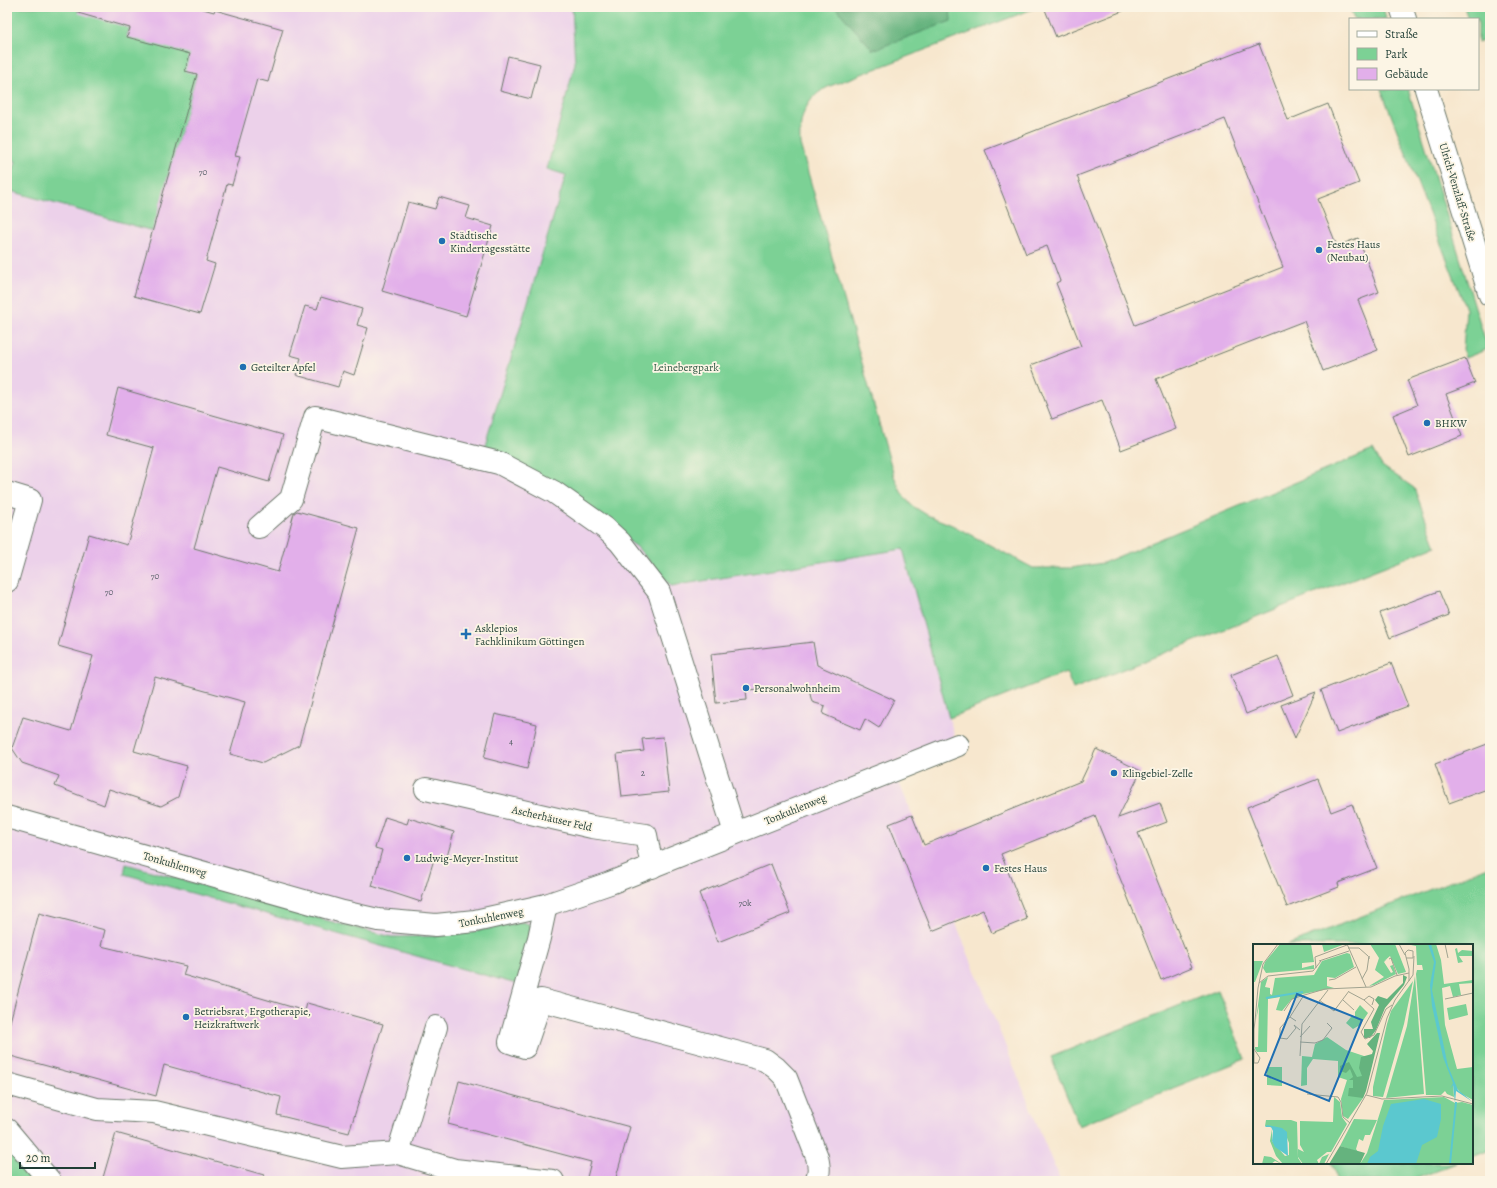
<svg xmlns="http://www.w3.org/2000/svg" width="1497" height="1188" font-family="Alegreya,serif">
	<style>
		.built { fill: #ecd1ea }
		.green { fill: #7cd195; stroke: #4e8764 }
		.forest { fill: #65b37e; stroke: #427859 }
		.building { fill: #e2afea; fill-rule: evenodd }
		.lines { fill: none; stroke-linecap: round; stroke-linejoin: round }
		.minor-casing { stroke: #6b786a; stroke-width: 24 }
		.minor { stroke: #fff; stroke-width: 22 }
		.poi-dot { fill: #1f6fb2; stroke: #fcf5e5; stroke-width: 1.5 }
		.labels { text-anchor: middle; stroke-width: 3.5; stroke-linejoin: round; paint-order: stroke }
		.number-label { font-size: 9px; fill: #505a62 }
		.street-label { font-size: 11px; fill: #1f3d34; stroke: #fcf5e5 }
		.poi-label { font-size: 11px; fill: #1f3d34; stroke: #fcf5e5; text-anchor: start }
		.park-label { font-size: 11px; fill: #325b47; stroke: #fcf5e5 }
		.inset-river { fill: none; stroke: #5bc8cf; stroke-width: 2 }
		.inset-road { fill: none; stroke: #a1a390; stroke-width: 1 }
		.view { fill: #1f6fb2; fill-opacity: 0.15; stroke: #1f6fb2; stroke-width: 2 }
		.inset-edge { fill: none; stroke: #1f3d34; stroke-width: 2 }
	</style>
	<rect width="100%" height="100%" fill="#fcf5e5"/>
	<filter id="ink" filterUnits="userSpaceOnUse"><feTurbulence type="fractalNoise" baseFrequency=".025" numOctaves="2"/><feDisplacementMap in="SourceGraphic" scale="8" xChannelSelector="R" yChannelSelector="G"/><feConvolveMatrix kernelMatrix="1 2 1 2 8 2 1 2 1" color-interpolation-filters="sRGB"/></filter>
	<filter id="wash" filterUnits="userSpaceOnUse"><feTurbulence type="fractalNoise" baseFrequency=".012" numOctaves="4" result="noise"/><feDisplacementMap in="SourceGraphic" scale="16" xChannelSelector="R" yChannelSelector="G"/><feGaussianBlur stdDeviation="0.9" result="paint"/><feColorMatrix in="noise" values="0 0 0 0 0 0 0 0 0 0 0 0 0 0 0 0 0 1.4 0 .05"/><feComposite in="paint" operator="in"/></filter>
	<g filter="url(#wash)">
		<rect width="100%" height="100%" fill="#f7e7ce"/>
		<!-- built -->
		<path class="built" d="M 7,7 L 744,7 L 903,549 L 959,753 L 898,780 L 1060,1181 L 7,1181 Z"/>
		<!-- green -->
		<g class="green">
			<path d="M 7,7 L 81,7 L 130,28 L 127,36 L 193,46 L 197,74 L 153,231 L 7,190 L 16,161 L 7,158 Z"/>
			<path d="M 572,7 L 1038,7 L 830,86 C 826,88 820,91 817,94 C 802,107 799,125 800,144 L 894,476 L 901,492 L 911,505 L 927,515 L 952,525 L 1033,568 L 1071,568 L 1103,563 L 1373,450 L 1382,466 L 1414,488 L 1436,546 L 1073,689 L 1066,672 L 949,718 L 903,549 L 671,586 L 637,547 L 520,464 L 484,448 L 566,175 L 547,169 L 575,64 Z"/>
			<path d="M 1349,7 L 1383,7 L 1386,19 L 1354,19 Z"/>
			<path d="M 1464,7 L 1490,7 L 1490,37 L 1478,42 L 1478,19 L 1468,19 Z"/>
			<path d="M 1381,89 L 1408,89 L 1488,349 L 1465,358 L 1463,350 L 1466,309 Z"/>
			<path d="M 126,864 L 336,923 L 392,937 L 437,936 L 466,933 L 523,922 L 531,925 L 520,985 L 124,874 Z"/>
			<path d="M 1490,866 L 1490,1150 L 1472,1157 L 1472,945 L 1288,945 Z"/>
			<path d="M 1218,990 L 1245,1059 L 1079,1126 L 1051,1057 Z"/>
			<path d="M 7,1141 L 40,1181 L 7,1181 Z"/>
			<path d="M 1331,1163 L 1456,1163 L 1410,1181 L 1338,1181 Z"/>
		</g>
		<!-- forest -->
		<path class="forest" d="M 835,7 L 950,7 L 951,21 L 873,50 Z"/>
		<g id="blocks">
			<!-- building -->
			<g class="building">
				<path d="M 79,7 L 196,7 L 214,12 L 215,10 L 283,29 L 268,82 L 257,79 L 235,156 L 240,157 L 232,185 L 227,184 L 206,261 L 215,264 L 200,314 L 134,296 L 197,74 L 185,71 L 190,54 L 127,37 L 130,28 L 78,13 Z"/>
				<path d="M 1044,7 L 1128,7 L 1128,9 L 1056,37 Z"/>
				<path d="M 1259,44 L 1288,120 L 1328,104 L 1359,183 L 1318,199 L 1337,246 L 1358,238 L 1379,292 L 1358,300 L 1378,350 L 1323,371 L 1304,321 L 1219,354 L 1156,379 L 1176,429 L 1121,450 L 1102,400 L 1052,419 L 1031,365 L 1081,346 L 1056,283 L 1060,281 L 1047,246 L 1026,254 L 985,150 ZM 1225,119 L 1283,267 L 1135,325 L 1077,176 Z"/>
				<path d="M 508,56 L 540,64 L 531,99 L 500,91 Z"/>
				<path d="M 439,197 L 470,206 L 466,218 L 493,226 L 466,316 L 382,291 L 408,202 L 435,209 Z"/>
				<path d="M 321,297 L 362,309 L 357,325 L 368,328 L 354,375 L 343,371 L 338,387 L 296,375 L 301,358 L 290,355 L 305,306 L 317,309 Z"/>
				<path d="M 1465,358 L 1475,383 L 1446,394 L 1462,436 L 1409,457 L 1393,415 L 1417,405 L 1407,380 Z"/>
				<path d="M 118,388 L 283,435 L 269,482 L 217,467 L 194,548 L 278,572 L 294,513 L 297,511 L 359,528 L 299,745 L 263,763 L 230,754 L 245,702 L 155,677 L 134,751 L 187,766 L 178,797 L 161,806 L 109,789 L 104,805 L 55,786 L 59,776 L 22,763 L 12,748 L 23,717 L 71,731 L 93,656 L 58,646 L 89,534 L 127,545 L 154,448 L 106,435 Z"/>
				<path d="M 1439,591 L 1449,615 L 1390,638 L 1380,613 Z"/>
				<path d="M 813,642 L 817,665 L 894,700 L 879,728 L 865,719 L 860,730 L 823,714 L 825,706 L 812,702 L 808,686 L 746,690 L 747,700 L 716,703 L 711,654 Z"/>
				<path d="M 1278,656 L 1293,695 L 1246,714 L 1231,675 Z"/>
				<path d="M 1391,663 L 1408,706 L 1337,733 L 1321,690 Z"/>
				<path d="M 1316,692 L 1295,738 L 1281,705 Z"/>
				<path d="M 495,714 L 537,724 L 527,769 L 484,758 Z"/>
				<path d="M 663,737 L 669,792 L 622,797 L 617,754 L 644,751 L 642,739 Z"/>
				<path d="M 1490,743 L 1490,788 L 1449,803 L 1435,764 Z"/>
				<path d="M 1096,749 L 1141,771 L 1118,818 L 1160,803 L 1167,822 L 1138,833 L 1192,967 L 1161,980 L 1095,816 L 1001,854 L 1027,919 L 992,933 L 983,910 L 932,931 L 889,824 L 912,815 L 924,845 L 1081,781 Z"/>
				<path d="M 1318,779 L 1331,812 L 1352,804 L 1377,868 L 1338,883 L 1339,887 L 1287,907 L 1247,807 Z"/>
				<path d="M 385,817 L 407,824 L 409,818 L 454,832 L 446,860 L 435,856 L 421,902 L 372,886 L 382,850 L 375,848 Z"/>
				<path d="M 771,864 L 790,913 L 718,942 L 699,893 Z"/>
				<path d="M 39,913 L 105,930 L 101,946 L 186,966 L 183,975 L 305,1011 L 307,1003 L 383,1024 L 349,1133 L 277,1115 L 281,1097 L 164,1065 L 156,1096 L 7,1055 L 7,1033 Z"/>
				<path d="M 459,1081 L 630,1127 L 615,1181 L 586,1181 L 591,1162 L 448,1124 Z"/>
				<path d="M 116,1133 L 264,1175 L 263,1181 L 102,1181 Z"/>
			</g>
		</g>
	</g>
	<g filter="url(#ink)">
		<use href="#blocks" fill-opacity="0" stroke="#6b786a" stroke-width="1"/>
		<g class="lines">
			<!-- minor casing -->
			<g class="minor-casing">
				<g id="minor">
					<path d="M 1401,7 L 1405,19"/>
					<path d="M 1426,89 L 1490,295"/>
					<path d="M 7,493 L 30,500 L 7,581"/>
					<path d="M 259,527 L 291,499 L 315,417 L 499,463 L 554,492 L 605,528 L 620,542 L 659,592 L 735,833"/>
					<path d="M 426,789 L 592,827 L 646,835 L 652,867"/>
					<path d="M 7,817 L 343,912 L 378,920 L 436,925 L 475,921 L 546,905 L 610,883 L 958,745"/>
					<path d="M 546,905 L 539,938 L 510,1042 L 525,1047 L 541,1000 L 765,1060 L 776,1068 L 786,1078 L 817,1157 C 819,1166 820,1172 816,1181"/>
					<path d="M 7,1084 L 97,1109 L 154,1112 L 342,1157 L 398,1153 L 436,1027"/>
					<path d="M 7,1130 L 50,1181"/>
					<path d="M 398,1153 L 455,1170 L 553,1181"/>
				</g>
			</g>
			<!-- minor -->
			<use href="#minor" class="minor"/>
		</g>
	</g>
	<!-- markers -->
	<g class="poi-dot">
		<circle cx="442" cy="241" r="4"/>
		<circle cx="1319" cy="250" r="4"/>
		<circle cx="243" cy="367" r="4"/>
		<circle cx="1427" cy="423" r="4"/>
		<path d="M464 628h4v4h4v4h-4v4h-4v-4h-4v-4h4z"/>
		<circle cx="746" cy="688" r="4"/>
		<circle cx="1114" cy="773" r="4"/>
		<circle cx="407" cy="858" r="4"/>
		<circle cx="986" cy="868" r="4"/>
		<circle cx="186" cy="1017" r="4"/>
	</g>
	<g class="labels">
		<!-- number labels -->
		<g class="number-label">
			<text x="203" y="175">70</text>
			<text x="155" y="579">70</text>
			<text x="109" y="595">70</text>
			<text x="511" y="744">4</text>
			<text x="643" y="776">2</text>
			<text x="745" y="906">70k</text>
		</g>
		<!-- street labels -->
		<g class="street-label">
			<text transform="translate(1458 192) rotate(73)" y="4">Ulrich-Venzlaff-Straße</text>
			<text transform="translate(795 809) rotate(-22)" y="4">Tonkuhlenweg</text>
			<text transform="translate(552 818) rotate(13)" y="4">Ascherhäuser Feld</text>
			<text transform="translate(175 864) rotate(16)" y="4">Tonkuhlenweg</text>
			<text transform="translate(491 917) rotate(-11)" y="4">Tonkuhlenweg</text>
		</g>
		<!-- poi labels -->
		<g class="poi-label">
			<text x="450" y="239">Städtische<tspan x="450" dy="13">Kindertagesstätte</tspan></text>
			<text x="1327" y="248">Festes Haus<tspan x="1327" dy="13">(Neubau)</tspan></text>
			<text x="251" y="371">Geteilter Apfel</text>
			<text x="1435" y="427">BHKW</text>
			<text x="475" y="632">Asklepios<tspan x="475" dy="13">Fachklinikum Göttingen</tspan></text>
			<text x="754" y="692">Personalwohnheim</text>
			<text x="1122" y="777">Klingebiel-Zelle</text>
			<text x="415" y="862">Ludwig-Meyer-Institut</text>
			<text x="994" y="872">Festes Haus</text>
			<text x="194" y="1015">Betriebsrat, Ergotherapie,<tspan x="194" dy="13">Heizkraftwerk</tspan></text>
		</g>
		<!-- park labels -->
		<g class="park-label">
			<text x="686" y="371">Leinebergpark</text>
		</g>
	</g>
	<!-- overview -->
	<g transform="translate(1253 944)">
		<rect width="220" height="220" fill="#f7e7ce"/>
		<path d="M 27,0 L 58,0 L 61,18 L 49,19 L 49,24 L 61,21 L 61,25 L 13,29 L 10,24 L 12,18 ZM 69,0 L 92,0 L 71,8 ZM 117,0 L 142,0 L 153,28 L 145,30 L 137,12 L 130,18 L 134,15 L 131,18 L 138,29 L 140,28 L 137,22 L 140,21 L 143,30 L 121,41 L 116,42 L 131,33 L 122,26 L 126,14 ZM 153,0 L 183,0 L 188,16 L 191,40 L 220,36 L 220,39 L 206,40 L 208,51 L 200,53 L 197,42 L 189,44 L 192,81 L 204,125 L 220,123 L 220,156 L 209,150 L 200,140 L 201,153 L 194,150 L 192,147 L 188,151 L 173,151 L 163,30 L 164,26 L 170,26 L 169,21 L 164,21 L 163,2 ZM 204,4 L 205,9 L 209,6 L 220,7 L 220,12 L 206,12 L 210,18 L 205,19 L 202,5 ZM 94,9 L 97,10 L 101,23 L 82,34 L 74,33 L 74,42 L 81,44 L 50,50 L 38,56 L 29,67 L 23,66 L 27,53 L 15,55 L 14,108 L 4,108 L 2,105 L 2,103 L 5,103 L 6,62 L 3,76 L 8,38 L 15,33 L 12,43 L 17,44 L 17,50 L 19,51 L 22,34 L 61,31 L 69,17 ZM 0,17 L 10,17 L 2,38 L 0,38 ZM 162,32 L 171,150 L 133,154 L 154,82 ZM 160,37 L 151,80 L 130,153 L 120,152 L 120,143 L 134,80 L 138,67 ZM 213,60 L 215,71 L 196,76 L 194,64 ZM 107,61 L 115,69 L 107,81 L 100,85 L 93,79 L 98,73 L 102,72 L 102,68 ZM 74,93 L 93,106 L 120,115 L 110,154 L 95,175 L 90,172 L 88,155 L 94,136 L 85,133 L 85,117 L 60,115 L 54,124 L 54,141 L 48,142 L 49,112 L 59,113 L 62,100 ZM 14,123 L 29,123 L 29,142 L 14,141 ZM 81,153 L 87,158 L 89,173 L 94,180 L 78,208 L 74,208 L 64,216 L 66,220 L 69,213 L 76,210 L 71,220 L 50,220 L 45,213 L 45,205 L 51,208 L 47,201 L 47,177 L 80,178 ZM 191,153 L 202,159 L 209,158 L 220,161 L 220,220 L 107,220 L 114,209 L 131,156 ZM 101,175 L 124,176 L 117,191 L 112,191 L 110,197 L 106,195 L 103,205 L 105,208 L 87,202 ZM 13,176 L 38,176 L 44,178 L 45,214 L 49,220 L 30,220 L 23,212 L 17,197 L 19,185 L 19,197 L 32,212 L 36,211 L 36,199 L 31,186 L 12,182 ZM 11,212 L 18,213 L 29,220 L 22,217 L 18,220 L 9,220 Z" fill="#7cd195"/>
		<path d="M 150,31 L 154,33 L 151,41 L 132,64 L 123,86 L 117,94 L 111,94 L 111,85 L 120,85 L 118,78 L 126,61 L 122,56 L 125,52 L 134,55 L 150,39 ZM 124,89 L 127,89 L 113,147 L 110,154 L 95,152 L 96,144 L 100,144 L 100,136 L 96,136 L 100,133 L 99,130 L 97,125 L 93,129 L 87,127 L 87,122 L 96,118 L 104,133 L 109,132 L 106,124 L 108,113 L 119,110 L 120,107 L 114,100 ZM 87,202 L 112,209 L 107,220 L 76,220 Z" fill="#65b37e"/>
		<path d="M 175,0 L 178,0 L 183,18 L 179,46 L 195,122 L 205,146 L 220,158 L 203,147 L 202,159 L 200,141 L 197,145 L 200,139 L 190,113 L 179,62 L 177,41 L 181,18 ZM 171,155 L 188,160 L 188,175 L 184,193 L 169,201 L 163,220 L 114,220 L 117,213 L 125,207 L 130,182 L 138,160 ZM 14,181 L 29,184 L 34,188 L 35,212 L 22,203 L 19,197 L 20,187 L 18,183 L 12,183 Z" fill="#5bc8cf"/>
		<path class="inset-river" d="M 13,54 L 50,48M 197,220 L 203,158"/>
		<path class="inset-road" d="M 94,0 L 113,43M 146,0 L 152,11M 192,0 L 195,14M 95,4 L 106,4 L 115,12M 153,14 L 160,14 L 160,7 L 155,6 L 152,9 L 156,25 L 156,37M 136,15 L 138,14 L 144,31M 66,17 L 96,7M 63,24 L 62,13 L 94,1M 109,35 L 114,26 L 116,12 L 116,15M 76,36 L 82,35 L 103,23M 6,39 L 15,32 L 60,27 L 68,17M 96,48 L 111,56 L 121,65 L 108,88 L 112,95 L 121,91 L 133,65 L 139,61M 192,55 L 220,49M 66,56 L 81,67 L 96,47M 90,56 L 101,66M 111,56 L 116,52 L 121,55 L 119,61M 31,67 L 39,55 L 48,52 L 72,45 L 118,43 L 142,32 L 156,29M 37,73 L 27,84 L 27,94 L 34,95 L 43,84 L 41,81 L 47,86M 43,77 L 37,73 L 51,51M 47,93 L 57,82M 47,98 L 62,99 L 70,96 L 79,84 L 74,79M 1,105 L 7,114 L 5,119 L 1,119 L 1,85 L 2,77 L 5,44 L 10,20 L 25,0M 47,112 L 49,80 L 75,46M 54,150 L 85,153 L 88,158 L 90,173 L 97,179M 113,151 L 129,155 L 189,152 L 220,160M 73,220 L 114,149 L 134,74 L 142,56 L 160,31 L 161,12"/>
		<path class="view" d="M 44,50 L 109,76 L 76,157 L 12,131 Z"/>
		<rect width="220" height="220" class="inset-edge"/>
	</g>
	<!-- margin -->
	<rect width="1497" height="1188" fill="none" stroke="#fcf5e5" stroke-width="24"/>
	<!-- legend -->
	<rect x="1349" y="18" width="130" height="72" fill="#fcf5e5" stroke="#a4ab9e"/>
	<rect x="1357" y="31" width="20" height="6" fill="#ffffff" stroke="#a4ab9e"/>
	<text x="1385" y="38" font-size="12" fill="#1f3d34">Straße</text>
	<rect x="1357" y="48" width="20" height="12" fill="#7cd195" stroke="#a4ab9e"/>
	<text x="1385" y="58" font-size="12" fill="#1f3d34">Park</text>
	<rect x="1357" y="68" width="20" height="12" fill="#e2afea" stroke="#a4ab9e"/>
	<text x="1385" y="78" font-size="12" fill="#1f3d34">Gebäude</text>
	<!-- scale -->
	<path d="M20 1162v6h75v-6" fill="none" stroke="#1f3d34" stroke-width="2"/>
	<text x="26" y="1162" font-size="12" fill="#1f3d34" stroke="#fcf5e5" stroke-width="3" paint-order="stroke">20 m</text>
</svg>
